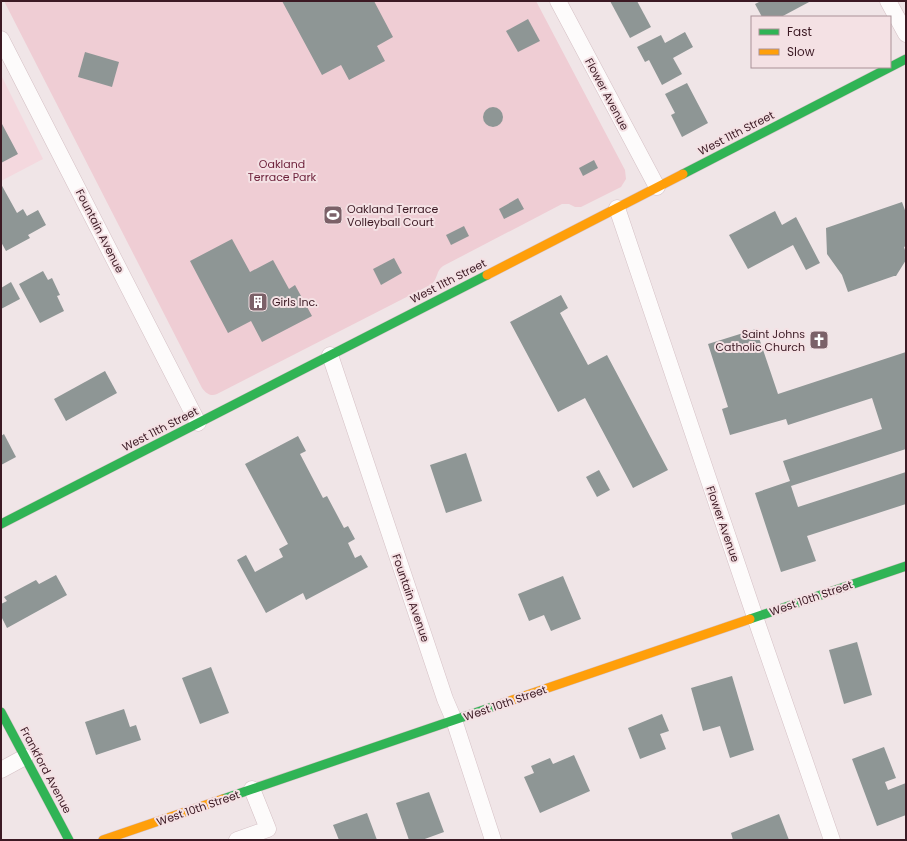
<svg xmlns="http://www.w3.org/2000/svg" width="907" height="841" font-family="Poppins,sans-serif">
	<style>
		.built { fill: #f4d8de }
		.green { fill: #efcdd4 }
		.building { fill: #8e9695 }
		.lines { fill: none; stroke-linecap: round; stroke-linejoin: round }
		.street-casing { stroke: #d5c0c5; stroke-width: 17 }
		.fast-casing { stroke: #d5c0c5; stroke-width: 10 }
		.slow-casing { stroke: #d5c0c5; stroke-width: 10 }
		.street { stroke: #fdfbfb; stroke-width: 16 }
		.fast { stroke: #30b455; stroke-width: 9 }
		.slow { stroke: #ff9f0a; stroke-width: 9 }
		.labels { text-anchor: middle; stroke-width: 4; stroke-linejoin: round; paint-order: stroke }
		.street-label { font-size: 11px; fill: #3c1a24; stroke: #f4e1e4 }
		.park-label { font-size: 11px; fill: #6b1e38; stroke: #f4e1e4 }
		.poi-label { font-size: 11px; fill: #3c1a24; stroke: #f4e1e4; text-anchor: start }
	</style>
	<rect width="100%" height="100%" fill="#f0e5e7"/>
	<!-- built -->
	<path class="built" d="M 1,75 L 43,159 L 1,181 Z"/>
	<!-- green -->
	<path class="green" d="M 4,1 L 536,1 L 625,170 L 626,179 L 621,187 L 581,207 L 575,207 L 569,204 L 562,204 L 443,266 C 436,271 438,278 432,284 L 217,394 C 210,397 206,393 202,388 Z"/>
	<!-- building -->
	<g class="building">
		<path d="M 282,1 L 374,1 L 393,37 L 377,46 L 385,61 L 349,80 L 341,65 L 322,75 Z"/>
		<path d="M 610,1 L 637,1 L 651,27 L 630,38 Z"/>
		<path d="M 761,1 L 811,1 L 781,17 L 762,17 L 755,4 Z"/>
		<path d="M 528,19 L 540,41 L 518,52 L 506,31 Z"/>
		<path d="M 685,32 L 693,47 L 673,58 L 682,74 L 662,85 L 649,60 L 645,62 L 637,47 L 661,35 L 665,43 Z"/>
		<path d="M 85,52 L 119,62 L 112,87 L 78,77 Z"/>
		<path d="M 687,83 L 708,123 L 682,137 L 671,115 L 675,113 L 665,94 Z"/>
		<circle cx="493" cy="117" r="10"/>
		<path d="M 2,124 L 18,154 L 1,163 L 1,125 Z"/>
		<path d="M 594,160 L 598,168 L 583,176 L 579,168 Z"/>
		<path d="M 1,184 L 17,213 L 23,209 L 27,216 L 38,210 L 46,225 L 28,235 L 30,238 L 6,251 L 1,242 Z"/>
		<path d="M 518,198 L 524,209 L 504,219 L 499,209 Z"/>
		<path d="M 902,202 L 906,213 L 906,246 L 904,247 L 906,253 L 906,260 L 896,276 L 894,276 L 848,292 L 842,275 L 827,254 L 826,228 Z"/>
		<path d="M 775,211 L 782,225 L 796,217 L 820,263 L 806,270 L 793,245 L 748,269 L 729,235 Z"/>
		<path d="M 464,226 L 469,236 L 451,245 L 446,235 Z"/>
		<path d="M 232,239 L 250,272 L 273,260 L 289,289 L 295,285 L 312,316 L 262,342 L 251,321 L 228,333 L 190,261 Z"/>
		<path d="M 394,258 L 402,273 L 381,285 L 373,269 Z"/>
		<path d="M 43,271 L 48,280 L 52,278 L 60,295 L 57,296 L 64,311 L 40,323 L 19,284 Z"/>
		<path d="M 11,282 L 20,299 L 1,309 L 1,288 Z"/>
		<path d="M 561,295 L 568,308 L 560,313 L 588,365 L 607,355 L 668,470 L 633,488 L 585,398 L 558,412 L 510,322 Z"/>
		<path d="M 756,329 L 778,394 L 906,352 L 906,449 L 791,486 L 798,507 L 906,472 L 906,504 L 807,536 L 816,561 L 781,572 L 755,493 L 790,481 L 783,461 L 882,429 L 872,398 L 788,425 L 786,419 L 730,435 L 722,409 L 728,407 L 708,344 Z"/>
		<path d="M 105,371 L 117,393 L 66,421 L 54,399 Z"/>
		<path d="M 4,434 L 16,457 L 1,465 L 1,436 Z"/>
		<path d="M 298,436 L 306,451 L 300,454 L 323,498 L 327,496 L 344,528 L 348,526 L 355,539 L 348,543 L 355,558 L 361,555 L 368,567 L 306,600 L 303,593 L 266,613 L 237,560 L 246,555 L 255,572 L 283,557 L 279,549 L 288,544 L 245,464 Z"/>
		<path d="M 466,453 L 482,501 L 446,513 L 430,465 Z"/>
		<path d="M 599,470 L 610,490 L 597,497 L 586,477 Z"/>
		<path d="M 56,575 L 67,595 L 7,628 L 1,616 L 1,604 L 7,601 L 4,597 L 36,580 L 39,584 Z"/>
		<path d="M 563,576 L 581,619 L 551,631 L 544,615 L 529,621 L 518,594 Z"/>
		<path d="M 857,642 L 872,695 L 844,704 L 829,650 Z"/>
		<path d="M 211,667 L 229,713 L 200,724 L 182,678 Z"/>
		<path d="M 732,676 L 754,750 L 730,758 L 720,726 L 703,731 L 691,688 Z"/>
		<path d="M 124,709 L 130,727 L 136,725 L 141,740 L 96,755 L 85,722 Z"/>
		<path d="M 662,714 L 669,731 L 660,734 L 666,749 L 640,759 L 628,728 Z"/>
		<path d="M 884,747 L 896,778 L 885,782 L 888,790 L 906,783 L 906,815 L 877,826 L 852,759 Z"/>
		<path d="M 574,755 L 590,791 L 540,813 L 524,777 L 534,773 L 531,766 L 550,758 L 553,764 Z"/>
		<path d="M 429,792 L 444,832 L 422,840 L 409,840 L 396,803 Z"/>
		<path d="M 367,813 L 377,840 L 339,840 L 333,825 Z"/>
		<path d="M 779,814 L 789,840 L 733,840 L 731,833 Z"/>
	</g>
	<g class="lines">
		<!-- street casing -->
		<g class="street-casing">
			<g id="street">
				<path d="M 558,1 L 657,187"/>
				<path d="M 888,1 L 906,34"/>
				<path d="M 1,39 L 198,423"/>
				<path d="M 617,208 L 755,617 L 832,840"/>
				<path d="M 330,355 L 445,699 L 454,720 L 493,840"/>
				<path d="M 1,770 L 25,757"/>
				<path d="M 237,840 L 268,829 L 252,789"/>
			</g>
		</g>
		<!-- fast casing -->
		<g class="fast-casing">
			<g id="fast">
				<path d="M 683,174 L 906,59"/>
				<path d="M 1,524 L 487,275"/>
				<path d="M 750,619 L 906,566"/>
				<path d="M 1,712 L 69,840"/>
				<path d="M 223,799 L 498,705"/>
			</g>
		</g>
		<!-- slow casing -->
		<g class="slow-casing">
			<g id="slow">
				<path d="M 487,275 L 683,174"/>
				<path d="M 498,705 L 750,619"/>
				<path d="M 103,840 L 223,799"/>
			</g>
		</g>
		<!-- street -->
		<use href="#street" class="street"/>
		<!-- fast -->
		<use href="#fast" class="fast"/>
		<!-- slow -->
		<use href="#slow" class="slow"/>
	</g>
	<!-- icons -->
	<defs>
		<g id="stadium-square" transform="scale(1)"><rect x="-9" y="-9" width="18" height="18" rx="4" fill="#7b6168" stroke="#f4e1e4"/><path d="M0-5a6.5 5 0 1 0 0 10a6.5 5 0 1 0 0-10ZM-3.5-1.8h7v3.6h-7Z" fill="#fff"/></g>
		<g id="building-square" transform="scale(1)"><rect x="-9" y="-9" width="18" height="18" rx="4" fill="#7b6168" stroke="#f4e1e4"/><path d="M-4-6H4V6H1V3H-1V6H-4ZM-2.5-4.3h1.7v1.8h-1.7ZM.8-4.3h1.7v1.8H.8ZM-2.5-1h1.7V.8h-1.7ZM.8-1h1.7V.8H.8Z" fill="#fff"/></g>
		<g id="church-square" transform="scale(1)"><rect x="-9" y="-9" width="18" height="18" rx="4" fill="#7b6168" stroke="#f4e1e4"/><path d="M-1.2-6h2.4v3.5h3.3v2.4h-3.3V6h-2.4V-.1h-3.3v-2.4h3.3Z" fill="#fff"/></g>
	</defs>
	<g fill-rule="evenodd">
		<use href="#stadium-square" x="333" y="215"/>
		<use href="#building-square" x="258" y="302"/>
		<use href="#church-square" x="819" y="340"/>
	</g>
	<g class="labels">
		<!-- street labels -->
		<g class="street-label">
			<text transform="translate(607 94) rotate(62)" y="4">Flower Avenue</text>
			<text transform="translate(736 133) rotate(-27)" y="4">West 11th Street</text>
			<text transform="translate(100 231) rotate(63)" y="4">Fountain Avenue</text>
			<text transform="translate(448 281) rotate(-27)" y="4">West 11th Street</text>
			<text transform="translate(160 429) rotate(-27)" y="4">West 11th Street</text>
			<text transform="translate(723 524) rotate(71)" y="4">Flower Avenue</text>
			<text transform="translate(411 598) rotate(71)" y="4">Fountain Avenue</text>
			<text transform="translate(811 598) rotate(-19)" y="4">West 10th Street</text>
			<text transform="translate(505 703) rotate(-19)" y="4">West 10th Street</text>
			<text transform="translate(46 770) rotate(62)" y="4">Frankford Avenue</text>
			<text transform="translate(198 808) rotate(-19)" y="4">West 10th Street</text>
		</g>
		<!-- park labels -->
		<g class="park-label">
			<text x="282" y="168">Oakland<tspan x="282" dy="13">Terrace Park</tspan></text>
		</g>
		<!-- poi labels -->
		<g class="poi-label">
			<text x="347" y="213">Oakland Terrace<tspan x="347" dy="13">Volleyball Court</tspan></text>
			<text x="272" y="306">Girls Inc.</text>
			<text x="805" y="338" text-anchor="end">Saint Johns<tspan x="805" dy="13">Catholic Church</tspan></text>
		</g>
	</g>
	<!-- border -->
	<rect width="907" height="841" fill="none" stroke="#3c1a24" stroke-width="4"/>
	<!-- legend -->
	<rect x="751" y="16" width="140" height="52" fill="#f4e1e4" stroke="#aa9197"/>
	<rect x="759" y="29" width="20" height="6" fill="#30b455" stroke="#aa9197"/>
	<text x="787" y="36" font-size="12" fill="#3c1a24">Fast</text>
	<rect x="759" y="49" width="20" height="6" fill="#ff9f0a" stroke="#aa9197"/>
	<text x="787" y="56" font-size="12" fill="#3c1a24">Slow</text>
</svg>
